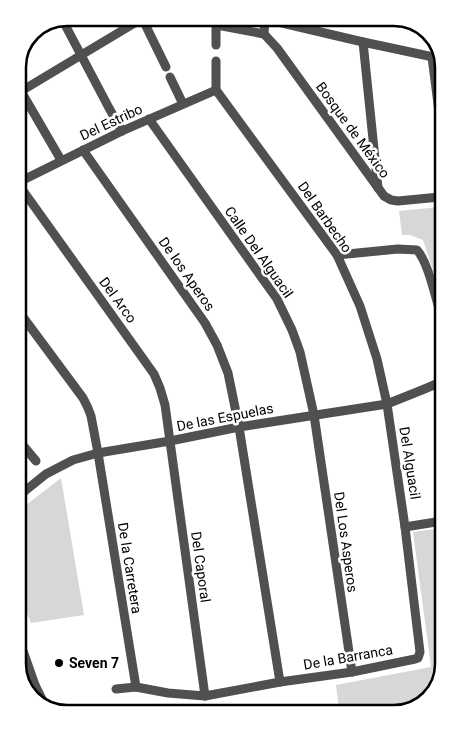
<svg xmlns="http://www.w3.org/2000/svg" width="461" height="731" font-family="Roboto,sans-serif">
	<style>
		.green { fill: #d7d7d7 }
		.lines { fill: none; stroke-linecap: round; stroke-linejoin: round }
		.minor { stroke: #505050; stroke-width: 9 }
		.poi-dot { fill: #000; stroke: #fff; stroke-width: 2 }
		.labels { text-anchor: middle; stroke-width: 5; stroke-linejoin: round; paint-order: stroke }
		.street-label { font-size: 14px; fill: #000; stroke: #fff }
		.poi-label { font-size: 14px; font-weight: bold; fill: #000; stroke: #fff; text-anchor: start }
		.rim { fill: none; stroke: #000; stroke-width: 2.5 }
	</style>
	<rect width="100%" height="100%" fill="#fff"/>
	<!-- green -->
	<g class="green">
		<path d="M 440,207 L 440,291 L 423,240 L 410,235 L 402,235 L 399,211 Z"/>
		<path d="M 61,478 L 84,615 L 31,623 L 22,601 L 21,509 Z"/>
		<path d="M 442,528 L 443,667 L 435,691 L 416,708 L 339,709 L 336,685 L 431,667 L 413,532 Z"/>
	</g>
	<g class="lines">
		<!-- minor -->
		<g class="minor">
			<path d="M 142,18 L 166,67"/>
			<path d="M 216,18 L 216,45"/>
			<path d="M 62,19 L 109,108 L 122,131"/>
			<path d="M 217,25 L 264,34"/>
			<path d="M 264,34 L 277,48 L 384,196 L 391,200 L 398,201 L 440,197"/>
			<path d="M 264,34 L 265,19 L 363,42 L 438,58"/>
			<path d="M 363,42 L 378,188"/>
			<path d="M 432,57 L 439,112"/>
			<path d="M 170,77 L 183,104"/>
			<path d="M 18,86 L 61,160"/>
			<path d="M 18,93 L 143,18"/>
			<path d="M 149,119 L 277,299 L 292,330 L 300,352 L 314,415 L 352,672"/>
			<path d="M 83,150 L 205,323 L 217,345 L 228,373 L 239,427 L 280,682"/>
			<path d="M 19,182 L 122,131 L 216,90"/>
			<path d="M 19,185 L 154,374 L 160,388 L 165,405 L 205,696"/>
			<path d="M 337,255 L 398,249 L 417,250 C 428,262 435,296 440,312"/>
			<path d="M 20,313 L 83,398 L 88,408 L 91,416 L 98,453 L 136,687"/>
			<path d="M 21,443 L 36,461"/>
			<path d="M 21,494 L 46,474 L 73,460 L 98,453 L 170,441 L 239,427 L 387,404 L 422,390 L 441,382"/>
			<path d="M 405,527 L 442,521"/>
			<path d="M 22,648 L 35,685 L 46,707"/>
			<path d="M 25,688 L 35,685"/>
			<path d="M 116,689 L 136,687 L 168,693 L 205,696 L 280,682 L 352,672 L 415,659 L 418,658 L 420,652 L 405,527 L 387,404 L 377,359 L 360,306 L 337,255 L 216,90 L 216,61"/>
		</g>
	</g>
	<!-- markers -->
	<circle class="poi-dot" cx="59" cy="663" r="5"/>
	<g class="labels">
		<!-- street labels -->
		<g class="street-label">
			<text transform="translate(111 122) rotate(-25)" y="5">Del Estribo</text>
			<text transform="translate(353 130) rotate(54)" y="5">Bosque de México</text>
			<text transform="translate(325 217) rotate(55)" y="5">Del Barbecho</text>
			<text transform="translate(259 252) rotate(55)" y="5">Calle Del Alguacil</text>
			<text transform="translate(187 274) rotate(55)" y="5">De los Aperos</text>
			<text transform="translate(118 300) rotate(54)" y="5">Del Arco</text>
			<text transform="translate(225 417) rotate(-11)" y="5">De las Espuelas</text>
			<text transform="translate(410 463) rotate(81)" y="5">Del Alguacil</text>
			<text transform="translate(346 542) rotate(82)" y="5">Del Los Asperos</text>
			<text transform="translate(201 567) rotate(82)" y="5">Del Caporal</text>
			<text transform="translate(130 568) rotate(81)" y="5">De la Carretera</text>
			<text transform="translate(348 657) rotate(-10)" y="5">De la Barranca</text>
		</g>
		<!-- poi labels -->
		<g class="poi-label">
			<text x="69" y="668">Seven 7</text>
		</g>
	</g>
	<!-- crop -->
	<path d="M0 0H461V731H0ZM67 26H394A41 41 0 0 1 435 67V664A41 41 0 0 1 394 705H67A41 41 0 0 1 26 664V67A41 41 0 0 1 67 26Z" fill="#fff" fill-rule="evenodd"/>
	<path class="rim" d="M67 26H394A41 41 0 0 1 435 67V664A41 41 0 0 1 394 705H67A41 41 0 0 1 26 664V67A41 41 0 0 1 67 26Z"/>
</svg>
